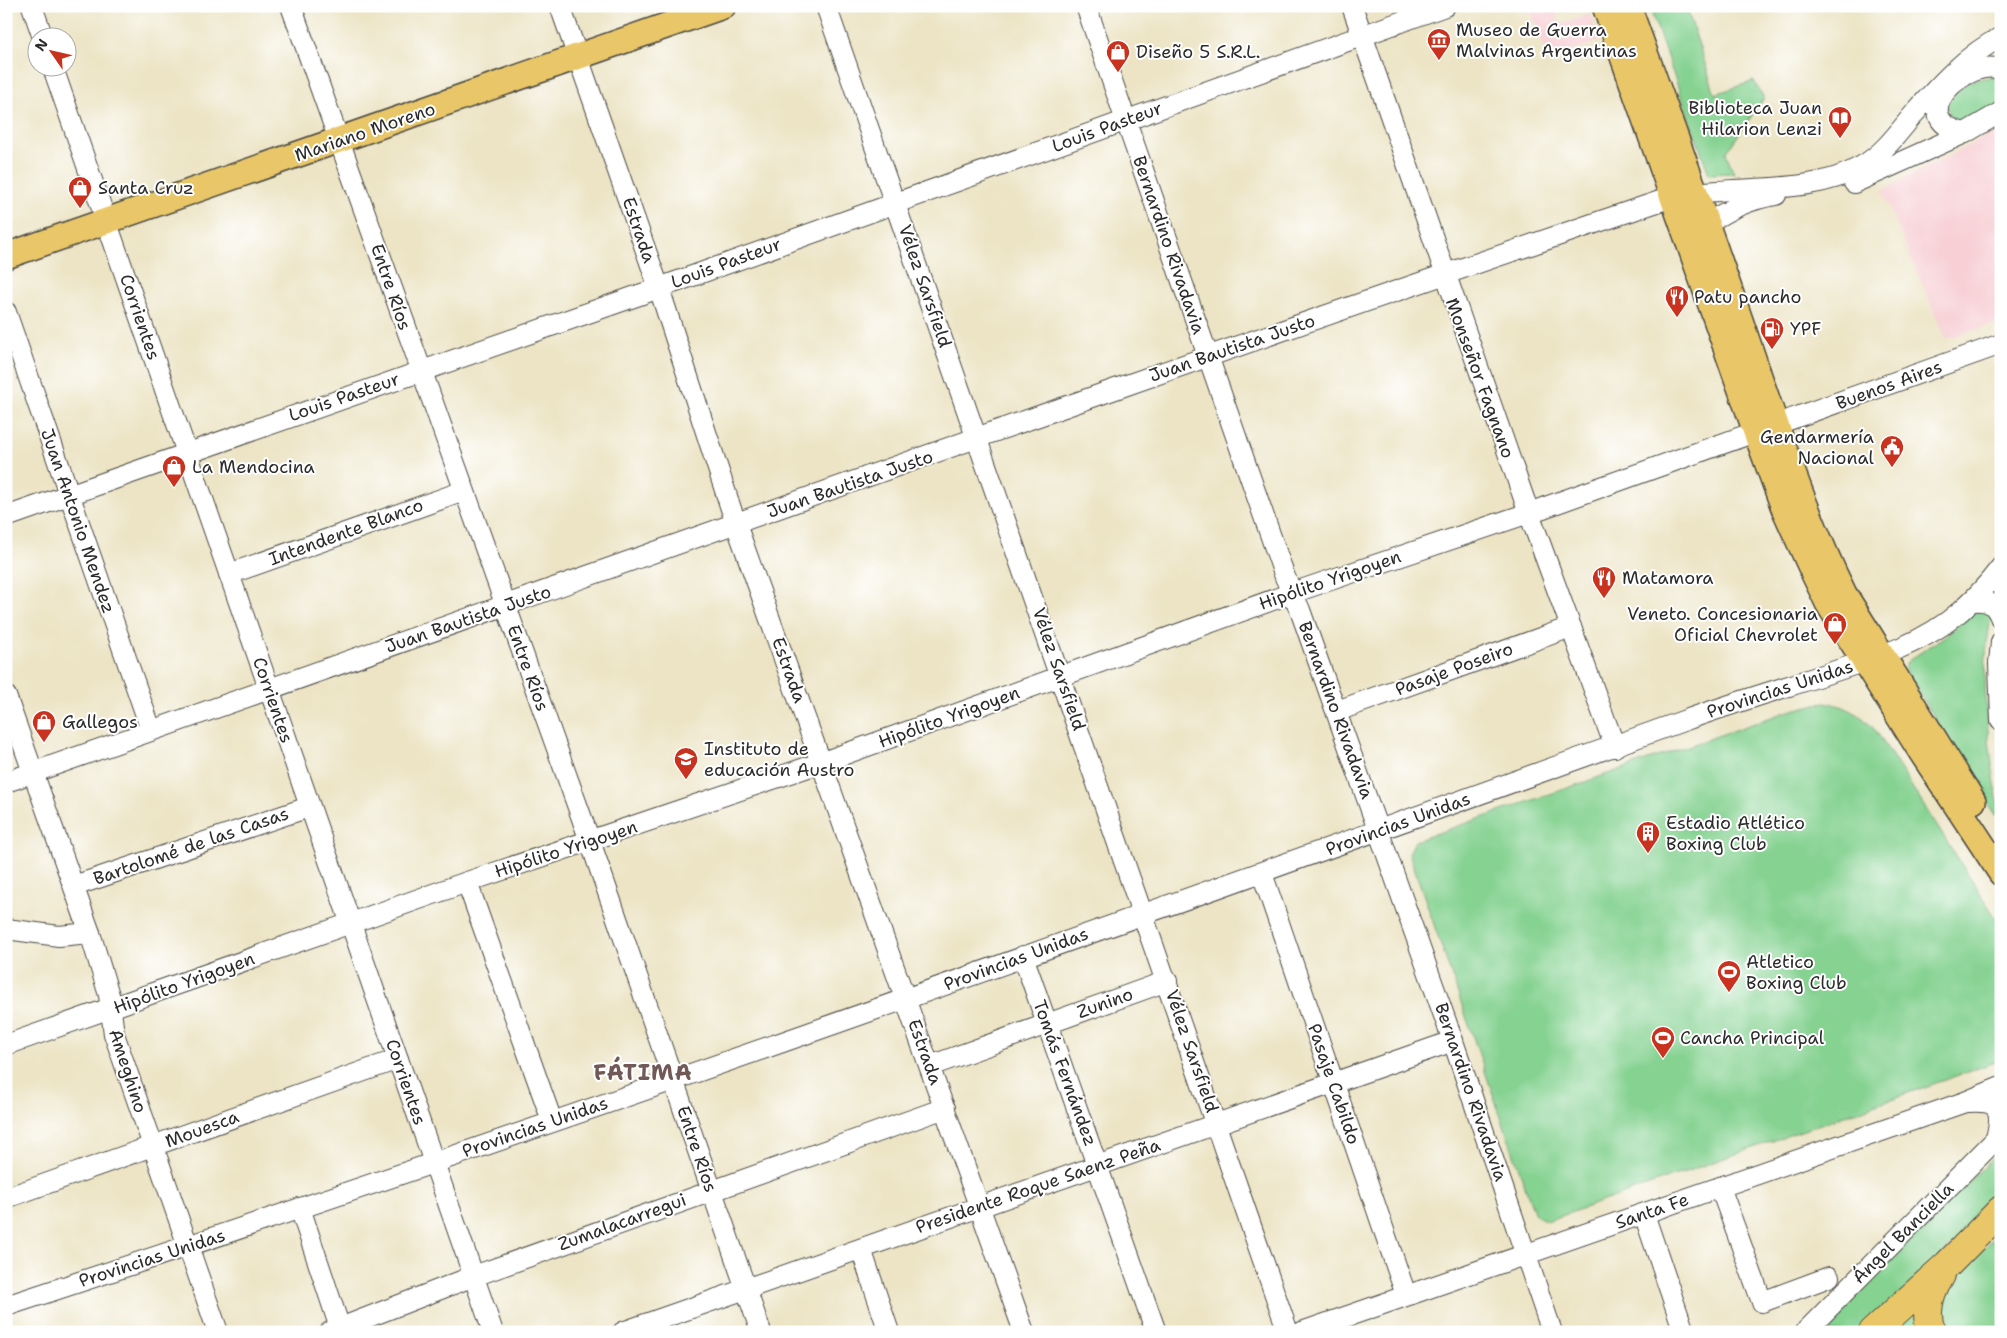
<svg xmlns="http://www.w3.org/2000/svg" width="2007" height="1338" font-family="'Shantell Sans',sans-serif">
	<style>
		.built { fill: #f7cfd4 }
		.green { fill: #85d291; stroke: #587e5e }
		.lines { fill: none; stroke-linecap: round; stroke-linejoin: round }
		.minor-casing { stroke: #484742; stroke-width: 22 }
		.major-casing { stroke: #484742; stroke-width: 28 }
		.highway-casing { stroke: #484742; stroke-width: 30 }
		.minor { stroke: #fff; stroke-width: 20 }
		.major { stroke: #e9c769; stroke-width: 25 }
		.highway { stroke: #e9c769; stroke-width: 28 }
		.labels { text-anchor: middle; stroke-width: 4; stroke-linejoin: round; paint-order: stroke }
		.poi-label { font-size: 18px; fill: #2b2b2b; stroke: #fff; text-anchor: start }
		.street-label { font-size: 18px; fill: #2b2b2b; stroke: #fff }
		.district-label { font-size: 22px; font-weight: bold; letter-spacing: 1px; fill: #715958; stroke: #fff }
	</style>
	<rect width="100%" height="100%" fill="#fff"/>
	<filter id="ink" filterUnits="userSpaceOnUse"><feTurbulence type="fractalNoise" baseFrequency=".02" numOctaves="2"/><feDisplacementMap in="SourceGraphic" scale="10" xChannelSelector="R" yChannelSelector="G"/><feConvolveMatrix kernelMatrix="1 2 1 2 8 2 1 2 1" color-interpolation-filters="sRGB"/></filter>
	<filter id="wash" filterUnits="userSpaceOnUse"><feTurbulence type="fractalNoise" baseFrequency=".0096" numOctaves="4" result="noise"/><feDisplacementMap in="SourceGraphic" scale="20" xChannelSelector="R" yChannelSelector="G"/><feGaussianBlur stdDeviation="1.12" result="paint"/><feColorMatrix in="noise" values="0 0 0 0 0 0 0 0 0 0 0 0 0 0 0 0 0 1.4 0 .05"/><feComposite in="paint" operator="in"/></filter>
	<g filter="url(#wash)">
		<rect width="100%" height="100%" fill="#ece4c5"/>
		<!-- built -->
		<g class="built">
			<path d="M 1529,6 L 1553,6 L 1560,25 L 1590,14 L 1600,41 L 1548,60 Z"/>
			<path d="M 2001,128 L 2001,322 L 1946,339 L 1882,191 Z"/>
		</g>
		<!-- green -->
		<g class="green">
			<path d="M 1649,6 L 1686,6 L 1715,94 L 1754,81 L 1764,98 L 1726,153 L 1734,173 L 1709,174 Z"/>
			<path d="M 2001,75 L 2001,106 L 1974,121 L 1956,124 L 1945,105 L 1968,81 Z"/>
			<path d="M 1982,607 L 1992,615 C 1977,678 1990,748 1999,811 L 1995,815 L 1905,670 L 1905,665 L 1908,661 L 1948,634 L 1975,609 Z"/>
			<path d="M 1825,702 C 1847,706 1861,714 1876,731 L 2001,926 L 2001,1060 L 1547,1221 L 1535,1215 L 1409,853 L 1415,841 L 1789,711 Z"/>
			<path d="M 2001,1150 L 2001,1183 L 1980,1217 L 1866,1332 L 1815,1332 Z"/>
			<path d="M 2001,1230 L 2001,1332 L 1944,1332 L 1940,1314 L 1947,1288 Z"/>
			<path d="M 1925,1300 L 1925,1332 L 1893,1332 Z"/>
		</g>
	</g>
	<g filter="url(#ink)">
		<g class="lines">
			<!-- minor casing -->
			<g class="minor-casing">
				<g id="minor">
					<path d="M 32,6 L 43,38"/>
					<path d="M 291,6 L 590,841 L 761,1332"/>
					<path d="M 560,6 L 659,288 L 736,524 L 1024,1332"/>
					<path d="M 826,6 L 1288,1332"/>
					<path d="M 1086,6 L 1285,577 L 1300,610 L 1453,1041 L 1552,1332"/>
					<path d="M 1352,6 L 1529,513 L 1615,747"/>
					<path d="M 53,68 L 493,1332"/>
					<path d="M 1965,133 C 1899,118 1970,55 2001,70"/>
					<path d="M 1854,183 L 1965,133 L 2001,112"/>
					<path d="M 1707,224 C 1728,209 1751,199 1776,195"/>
					<path d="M 6,312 L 151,730"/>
					<path d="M 6,517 L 659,288 L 1445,6"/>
					<path d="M 229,574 L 464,491"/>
					<path d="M 1973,601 C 1989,599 1996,605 2001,619"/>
					<path d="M 2001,642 L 1999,663 L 2001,720"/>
					<path d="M 6,696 L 90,933 L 109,995 L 114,1034 L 218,1332"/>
					<path d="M 1337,711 L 1571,627"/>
					<path d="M 6,782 C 562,587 1114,385 1672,197 C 1733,183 1807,198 1862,166 C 1884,153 1897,134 1913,115 C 1938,86 1966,55 2001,37"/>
					<path d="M 1262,873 L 1406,1295"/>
					<path d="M 467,882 L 552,1121"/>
					<path d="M 74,886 L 309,807"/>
					<path d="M 6,929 L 59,936 L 90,933"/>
					<path d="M 1023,956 L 1156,1332"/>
					<path d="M 6,1045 L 467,882 L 823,762 L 1292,593 L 1529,513 L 2001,344"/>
					<path d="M 930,1066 L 1167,981"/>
					<path d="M 1967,1102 C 1999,1100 2003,1108 1996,1139"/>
					<path d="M 1720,1187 L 1762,1302 L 1829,1277"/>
					<path d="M 6,1198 L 398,1059"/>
					<path d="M 300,1208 L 340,1328"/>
					<path d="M 1644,1214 L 1684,1332"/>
					<path d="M 861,1249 L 889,1332"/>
					<path d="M 6,1306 C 569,1122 1126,921 1683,721 C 1749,697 1816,679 1882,655 C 1935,636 1967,612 2001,567"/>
					<path d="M 330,1332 L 474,1276 L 945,1108"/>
					<path d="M 623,1332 L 1453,1041"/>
					<path d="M 1302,1332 L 1965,1102 L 2001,1087"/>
					<path d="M 1805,1332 L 2001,1134"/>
				</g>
			</g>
			<!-- major casing -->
			<g class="major-casing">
				<g id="major">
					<path d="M 1605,6 L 1756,432 L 1784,508 L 1814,574 L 1828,603 L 1922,753 L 2001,873"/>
					<path d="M 1628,6 C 1667,113 1705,219 1742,326 C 1773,416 1802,509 1844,594 L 1973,801"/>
					<path d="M 6,256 L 723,6"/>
				</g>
			</g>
			<!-- highway casing -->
			<g class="highway-casing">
				<g id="highway">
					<path d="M 1873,1332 L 1947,1265 L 2001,1210"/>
					<path d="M 1932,1332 C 1923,1313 1931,1291 1941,1275"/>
				</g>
			</g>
			<!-- minor -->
			<use href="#minor" class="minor"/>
			<!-- major -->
			<use href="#major" class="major"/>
			<!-- highway -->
			<use href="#highway" class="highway"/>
		</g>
	</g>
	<!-- icons -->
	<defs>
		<g id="museum-pin" transform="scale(1.25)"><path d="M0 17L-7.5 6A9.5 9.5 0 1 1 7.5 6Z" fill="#c8321e" stroke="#fff"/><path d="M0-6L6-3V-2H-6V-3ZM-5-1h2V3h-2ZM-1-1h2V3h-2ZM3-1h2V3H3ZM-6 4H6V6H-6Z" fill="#fff"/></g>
		<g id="shop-pin" transform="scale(1.25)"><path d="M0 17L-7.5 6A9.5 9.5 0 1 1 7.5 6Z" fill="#c8321e" stroke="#fff"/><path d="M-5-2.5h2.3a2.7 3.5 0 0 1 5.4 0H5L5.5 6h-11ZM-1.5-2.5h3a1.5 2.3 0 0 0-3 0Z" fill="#fff"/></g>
		<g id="library-pin" transform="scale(1.25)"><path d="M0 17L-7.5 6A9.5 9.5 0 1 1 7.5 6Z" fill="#c8321e" stroke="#fff"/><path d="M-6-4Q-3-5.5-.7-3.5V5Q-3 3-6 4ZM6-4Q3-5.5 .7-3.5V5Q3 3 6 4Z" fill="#fff"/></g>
		<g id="restaurant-pin" transform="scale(1.25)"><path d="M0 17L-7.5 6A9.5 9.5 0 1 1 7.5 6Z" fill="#c8321e" stroke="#fff"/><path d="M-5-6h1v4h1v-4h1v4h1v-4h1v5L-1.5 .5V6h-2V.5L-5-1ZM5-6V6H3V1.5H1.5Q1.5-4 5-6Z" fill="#fff"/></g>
		<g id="fuel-pin" transform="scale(1.25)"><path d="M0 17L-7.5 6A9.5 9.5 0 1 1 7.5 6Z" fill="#c8321e" stroke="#fff"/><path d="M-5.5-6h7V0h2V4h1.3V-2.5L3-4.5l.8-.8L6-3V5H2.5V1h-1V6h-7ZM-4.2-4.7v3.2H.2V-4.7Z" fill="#fff"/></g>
		<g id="civic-pin" transform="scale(1.25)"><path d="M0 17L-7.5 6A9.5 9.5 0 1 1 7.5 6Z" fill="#c8321e" stroke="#fff"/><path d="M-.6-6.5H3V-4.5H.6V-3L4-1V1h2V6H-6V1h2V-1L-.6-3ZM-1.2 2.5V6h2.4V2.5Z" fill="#fff"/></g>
		<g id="school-pin" transform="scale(1.25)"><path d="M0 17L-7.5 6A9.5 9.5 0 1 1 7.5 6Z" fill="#c8321e" stroke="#fff"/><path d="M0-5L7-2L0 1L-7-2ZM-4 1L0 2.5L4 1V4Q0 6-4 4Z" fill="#fff"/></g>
		<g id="building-pin" transform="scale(1.25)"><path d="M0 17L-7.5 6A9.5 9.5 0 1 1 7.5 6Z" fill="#c8321e" stroke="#fff"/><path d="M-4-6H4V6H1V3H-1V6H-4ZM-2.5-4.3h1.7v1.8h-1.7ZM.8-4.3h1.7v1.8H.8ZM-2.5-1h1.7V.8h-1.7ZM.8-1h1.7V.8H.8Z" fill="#fff"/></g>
		<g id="stadium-pin" transform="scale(1.25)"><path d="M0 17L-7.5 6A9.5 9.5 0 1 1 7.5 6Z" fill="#c8321e" stroke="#fff"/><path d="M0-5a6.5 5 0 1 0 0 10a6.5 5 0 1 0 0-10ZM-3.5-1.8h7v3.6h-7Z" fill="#fff"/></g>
	</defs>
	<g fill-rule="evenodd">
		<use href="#museum-pin" x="1439" y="40"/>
		<use href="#shop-pin" x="1118" y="52"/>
		<use href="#library-pin" x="1840" y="118"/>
		<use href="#shop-pin" x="80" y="188"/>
		<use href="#restaurant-pin" x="1677" y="297"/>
		<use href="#fuel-pin" x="1772" y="329"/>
		<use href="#civic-pin" x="1892" y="447"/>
		<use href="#shop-pin" x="174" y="467"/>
		<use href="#restaurant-pin" x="1604" y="578"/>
		<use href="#shop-pin" x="1835" y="624"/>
		<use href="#shop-pin" x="44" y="722"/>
		<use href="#school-pin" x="686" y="759"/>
		<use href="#building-pin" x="1648" y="833"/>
		<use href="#stadium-pin" x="1729" y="972"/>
		<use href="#stadium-pin" x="1663" y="1038"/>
	</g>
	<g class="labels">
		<!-- poi labels -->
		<g class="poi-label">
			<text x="1456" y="36">Museo de Guerra<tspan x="1456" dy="21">Malvinas Argentinas</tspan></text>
			<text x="1136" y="58">Diseño 5 S.R.L.</text>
			<text x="1822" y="114" text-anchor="end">Biblioteca Juan<tspan x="1822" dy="21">Hilarion Lenzi</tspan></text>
			<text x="98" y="194">Santa Cruz</text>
			<text x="1694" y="303">Patu pancho</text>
			<text x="1790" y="335">YPF</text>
			<text x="1874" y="443" text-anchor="end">Gendarmería<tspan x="1874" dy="21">Nacional</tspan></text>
			<text x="192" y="473">La Mendocina</text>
			<text x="1622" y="584">Matamora</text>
			<text x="1818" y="620" text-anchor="end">Veneto. Concesionaria<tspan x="1818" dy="21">Oficial Chevrolet</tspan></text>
			<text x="62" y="728">Gallegos</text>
			<text x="704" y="755">Instituto de<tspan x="704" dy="21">educación Austro</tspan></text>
			<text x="1666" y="829">Estadio Atlético<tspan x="1666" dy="21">Boxing Club</tspan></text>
			<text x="1746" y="968">Atletico<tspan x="1746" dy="21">Boxing Club</tspan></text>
			<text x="1680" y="1044">Cancha Principal</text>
		</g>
		<!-- street labels -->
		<g class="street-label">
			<text transform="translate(1107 127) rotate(-20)" y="6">Louis Pasteur</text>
			<text transform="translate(365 132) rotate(-19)" y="6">Mariano Moreno</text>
			<text transform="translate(639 230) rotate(71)" y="6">Estrada</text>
			<text transform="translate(1169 245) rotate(71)" y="6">Bernardino Rivadavia</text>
			<text transform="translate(726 263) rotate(-20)" y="6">Louis Pasteur</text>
			<text transform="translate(925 286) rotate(71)" y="6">Vélez Sarsfield</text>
			<text transform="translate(391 287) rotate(71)" y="6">Entre Ríos</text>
			<text transform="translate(140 317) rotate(71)" y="6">Corrientes</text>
			<text transform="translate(1232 348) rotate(-19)" y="6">Juan Bautista Justo</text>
			<text transform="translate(1480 378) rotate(70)" y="6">Monseñor Fagnano</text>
			<text transform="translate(1889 385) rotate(-20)" y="6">Buenos Aires</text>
			<text transform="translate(344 397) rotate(-19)" y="6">Louis Pasteur</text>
			<text transform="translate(850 484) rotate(-19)" y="6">Juan Bautista Justo</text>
			<text transform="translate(78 521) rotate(71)" y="6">Juan Antonio Mendez</text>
			<text transform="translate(346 532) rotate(-20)" y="6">Intendente Blanco</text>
			<text transform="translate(1330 580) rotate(-19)" y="6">Hipólito Yrigoyen</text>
			<text transform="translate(468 619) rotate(-19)" y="6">Juan Bautista Justo</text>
			<text transform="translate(528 668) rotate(70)" y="6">Entre Ríos</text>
			<text transform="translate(1059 669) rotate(71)" y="6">Vélez Sarsfield</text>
			<text transform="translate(1454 669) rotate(-20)" y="6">Pasaje Poseiro</text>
			<text transform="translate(789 670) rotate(70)" y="6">Estrada</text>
			<text transform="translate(1780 689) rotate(-18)" y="6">Provincias Unidas</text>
			<text transform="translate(273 700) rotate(71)" y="6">Corrientes</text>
			<text transform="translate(1336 710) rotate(70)" y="6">Bernardino Rivadavia</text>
			<text transform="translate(949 717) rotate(-20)" y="6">Hipólito Yrigoyen</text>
			<text transform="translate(1398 824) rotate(-20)" y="6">Provincias Unidas</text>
			<text transform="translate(191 846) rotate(-19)" y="6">Bartolomé de las Casas</text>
			<text transform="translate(566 849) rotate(-18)" y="6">Hipólito Yrigoyen</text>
			<text transform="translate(1016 959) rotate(-20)" y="6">Provincias Unidas</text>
			<text transform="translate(184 983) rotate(-20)" y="6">Hipólito Yrigoyen</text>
			<text transform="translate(1105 1003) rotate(-20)" y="6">Zunino</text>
			<text transform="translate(1192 1051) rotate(71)" y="6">Vélez Sarsfield</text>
			<text transform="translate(925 1052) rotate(70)" y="6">Estrada</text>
			<text transform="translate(128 1071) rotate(72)" y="6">Ameghino</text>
			<text transform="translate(1065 1073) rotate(70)" y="6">Tomás Fernández</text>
			<text transform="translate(406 1082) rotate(71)" y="6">Corrientes</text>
			<text transform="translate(1334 1084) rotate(71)" y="6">Pasaje Cabildo</text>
			<text transform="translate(1471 1092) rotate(71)" y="6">Bernardino Rivadavia</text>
			<text transform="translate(535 1127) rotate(-19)" y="6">Provincias Unidas</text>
			<text transform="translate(202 1129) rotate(-20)" y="6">Mouesca</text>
			<text transform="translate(697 1149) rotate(71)" y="6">Entre Ríos</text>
			<text transform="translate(1038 1186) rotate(-19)" y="6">Presidente Roque Saenz Peña</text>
			<text transform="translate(1652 1211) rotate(-19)" y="6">Santa Fe</text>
			<text transform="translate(622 1222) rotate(-20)" y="6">Zumalacarregui</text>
			<text transform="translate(1903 1233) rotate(-45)" y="6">Ángel Banciella</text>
			<text transform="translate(152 1258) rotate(-18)" y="6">Provincias Unidas</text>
		</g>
		<!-- district labels -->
		<g class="district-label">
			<text x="643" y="1080">FÁTIMA</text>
		</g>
	</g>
	<!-- margin -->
	<rect width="2007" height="1338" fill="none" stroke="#fff" stroke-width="25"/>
	<!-- north arrow -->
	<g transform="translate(52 52) rotate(304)"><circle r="24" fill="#ffffff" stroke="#aaaaaa"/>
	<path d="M0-4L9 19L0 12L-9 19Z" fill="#c8321e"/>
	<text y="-8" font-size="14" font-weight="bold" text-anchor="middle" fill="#2b2b2b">N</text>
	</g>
</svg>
